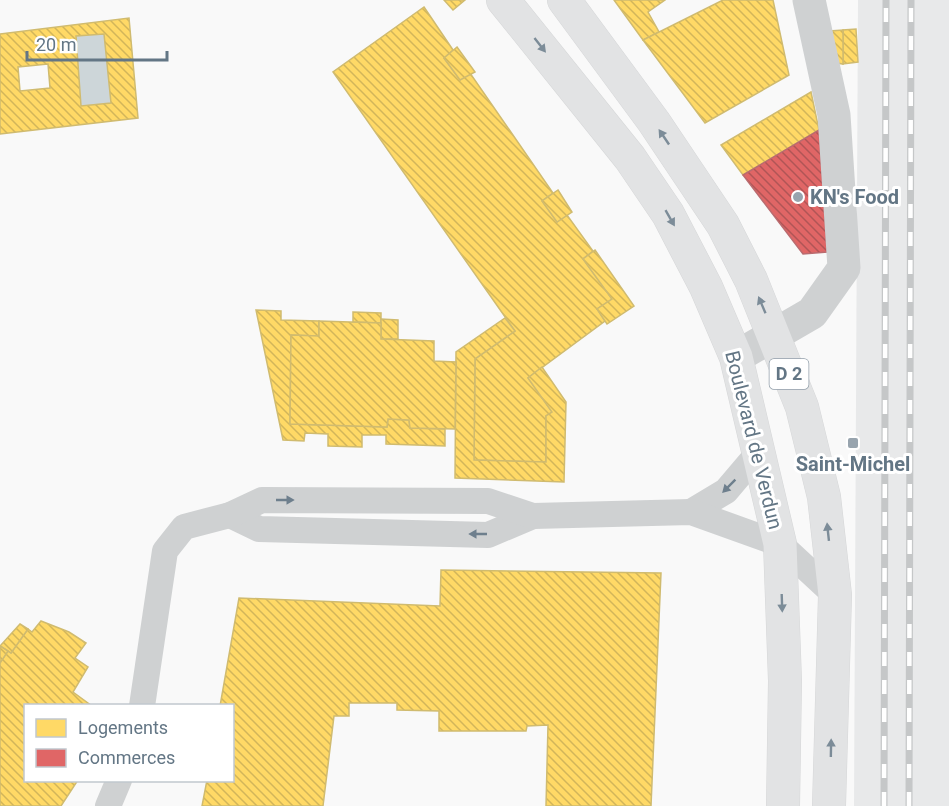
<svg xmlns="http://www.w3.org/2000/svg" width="949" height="806" font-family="Roboto,sans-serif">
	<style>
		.built { fill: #e8e9ea }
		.water { fill: #cdd6d9 }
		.homes { fill: url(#homes-back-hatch); stroke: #d0bb6f; stroke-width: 1.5; fill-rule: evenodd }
		.shops { fill: url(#shops-back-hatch); stroke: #ba6b6f; stroke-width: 1.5 }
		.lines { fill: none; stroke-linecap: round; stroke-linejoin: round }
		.primary-casing { stroke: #d6d7d8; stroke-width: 34 }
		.lane { stroke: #cfd1d2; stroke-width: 26 }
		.street { stroke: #cfd1d2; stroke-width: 33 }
		.primary { stroke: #e2e3e4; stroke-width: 33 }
		.rail-casing { stroke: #c5c7c8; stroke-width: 7 }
		.rail { stroke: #fff; stroke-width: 4.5; stroke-dasharray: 14; stroke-linecap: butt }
		.oneway { fill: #7c8c98 }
		.oneway2 { fill: #6e7f8d }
		.poi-dot { fill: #98a4ae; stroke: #fff; stroke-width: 2 }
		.labels { text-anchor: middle; stroke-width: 6; stroke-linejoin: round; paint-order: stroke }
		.shield { fill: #fff; stroke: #929faa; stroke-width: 1.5 }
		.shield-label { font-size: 18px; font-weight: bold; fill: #637685 }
		.poi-label { font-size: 20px; font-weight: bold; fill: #637685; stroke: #fff; text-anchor: start }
		.street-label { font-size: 20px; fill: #637685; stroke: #fff }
	</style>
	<defs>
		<pattern id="homes-back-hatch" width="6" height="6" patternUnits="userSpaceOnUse" patternTransform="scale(1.5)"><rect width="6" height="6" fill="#ffd966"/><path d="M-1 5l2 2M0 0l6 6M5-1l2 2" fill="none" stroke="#d2b55a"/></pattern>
		<pattern id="shops-back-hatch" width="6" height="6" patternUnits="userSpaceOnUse" patternTransform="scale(1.5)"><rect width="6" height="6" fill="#e06666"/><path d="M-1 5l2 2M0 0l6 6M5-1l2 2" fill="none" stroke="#b05556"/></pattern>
	</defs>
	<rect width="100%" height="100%" fill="#f9f9f9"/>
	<!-- built -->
	<path class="built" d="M 858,0 L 949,0 L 949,806 L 854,806 Z"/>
	<!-- water -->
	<path class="water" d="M 104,34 L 111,103 L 81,106 L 76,36 Z"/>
	<!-- homes -->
	<g class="homes">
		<path d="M 444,0 L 465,0 L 453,10 Z"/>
		<path d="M 614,0 L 665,0 L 648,12 L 659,32 L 643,40 Z"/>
		<path d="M 723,0 L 773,0 L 789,75 L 705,123 L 643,40 Z"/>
		<path d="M 424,7 L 453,50 L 444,58 L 460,80 L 470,73 L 553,193 L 542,201 L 557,222 L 567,215 L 593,251 L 583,259 L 612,299 L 597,309 L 605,321 L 528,378 L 552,412 L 546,416 L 546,462 L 474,460 L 475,359 L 515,331 L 333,72 Z"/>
		<path d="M 129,18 L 138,118 L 0,134 L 0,34 ZM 104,34 L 111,103 L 81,106 L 76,36 ZM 48,64 L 50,88 L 20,91 L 18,67 Z"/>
		<path d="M 856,29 L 858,62 L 843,64 L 843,30 Z"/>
		<path d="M 843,30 L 843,64 L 837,63 L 830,31 Z"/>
		<path d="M 457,47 L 475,72 L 460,80 L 444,58 Z"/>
		<path d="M 811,92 L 819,130 L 743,175 L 721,145 Z"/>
		<path d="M 558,190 L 572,212 L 557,222 L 542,201 Z"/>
		<path d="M 595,250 L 634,306 L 607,324 L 597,309 L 612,299 L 583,259 Z"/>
		<path d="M 256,310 L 281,311 L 281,320 L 319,321 L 319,336 L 291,335 L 290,424 L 387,427 L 388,419 L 409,420 L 410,428 L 445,429 L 445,446 L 386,444 L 386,435 L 362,435 L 362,447 L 328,446 L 328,434 L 305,433 L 304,441 L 283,440 Z"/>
		<path d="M 353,312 L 381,313 L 381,323 L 353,322 Z"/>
		<path d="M 505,318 L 515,331 L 475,359 L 474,460 L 546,462 L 546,416 L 552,412 L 528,378 L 542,367 L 566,402 L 564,482 L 455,478 L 456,352 Z"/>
		<path d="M 381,319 L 398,320 L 398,339 L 381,339 Z"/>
		<path d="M 319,321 L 381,323 L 381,339 L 434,341 L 434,361 L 456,362 L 455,429 L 410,428 L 409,420 L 388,419 L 387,427 L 290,424 L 291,335 L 319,336 Z"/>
		<path d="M 441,570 L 661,573 L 651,806 L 546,806 L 548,725 L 527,726 L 526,731 L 439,731 L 439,711 L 397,710 L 397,703 L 349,703 L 349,716 L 334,716 L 323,806 L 202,806 L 207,780 L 232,780 L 232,706 L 220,706 L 239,598 L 440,606 Z"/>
		<path d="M 41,621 L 69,632 L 86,643 L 75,658 L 88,667 L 73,692 L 92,706 L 26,706 L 26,780 L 78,780 L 61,806 L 0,806 L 0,663 L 8,651 L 11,653 L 28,629 L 32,632 Z"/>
		<path d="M 20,624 L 28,629 L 11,653 L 0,646 Z"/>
		<path d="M 0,646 L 8,651 L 0,663 Z"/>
	</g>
	<!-- shops -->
	<path class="shops" d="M 819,130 L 827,252 L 803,254 L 743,175 Z"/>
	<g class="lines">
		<!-- primary casing -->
		<g class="primary-casing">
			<g id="primary">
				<path d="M 503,0 L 630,158 L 668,214 L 706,287 L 736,357 L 780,544 L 785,681 L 783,806"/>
				<path d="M 564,0 L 654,122 L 723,225 L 751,280 L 802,407 L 824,497 L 835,595 L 829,806"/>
			</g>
		</g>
		<!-- lane -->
		<g class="lane">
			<path d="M 691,512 L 726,491 L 760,451"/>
			<path d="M 230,515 L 259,529 L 488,535 L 533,516"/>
			<path d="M 142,706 L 165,551 L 184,527 L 230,515 L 262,500 L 488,501 L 533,516 L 691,512 L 780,544 L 835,595"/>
			<path d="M 108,806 L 119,780"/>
		</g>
		<!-- street -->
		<path class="street" d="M 736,357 L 812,313 L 844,268 L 834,115 L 809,0"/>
		<!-- primary -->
		<use href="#primary" class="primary"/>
		<!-- rail casing -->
		<g class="rail-casing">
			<g id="rail">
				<path d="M 884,806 L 886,0"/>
				<path d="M 909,806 L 911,0"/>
			</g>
		</g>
		<!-- rail -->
		<use href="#rail" class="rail"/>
	</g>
	<!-- one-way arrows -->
	<defs><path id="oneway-solid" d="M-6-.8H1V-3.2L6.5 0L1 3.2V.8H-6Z" transform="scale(1.5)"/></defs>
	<g class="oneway">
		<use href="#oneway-solid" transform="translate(540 45) rotate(52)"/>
		<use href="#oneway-solid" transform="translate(664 137) rotate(-124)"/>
		<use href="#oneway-solid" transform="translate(670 218) rotate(60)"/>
		<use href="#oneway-solid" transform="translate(762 305) rotate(-113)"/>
		<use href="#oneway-solid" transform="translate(828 532) rotate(-96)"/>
		<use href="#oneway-solid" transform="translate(782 603) rotate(88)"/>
		<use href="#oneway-solid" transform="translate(831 748) rotate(-89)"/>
	</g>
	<g class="oneway2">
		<use href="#oneway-solid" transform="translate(729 486) rotate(135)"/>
		<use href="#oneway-solid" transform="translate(285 500)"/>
		<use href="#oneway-solid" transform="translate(478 534) rotate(-180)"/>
	</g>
	<!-- markers -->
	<g class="poi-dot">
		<circle cx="798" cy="197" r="6"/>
		<rect x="847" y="437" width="12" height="12" rx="3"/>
	</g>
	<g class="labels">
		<!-- shield labels -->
		<rect class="shield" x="769.5" y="359" width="39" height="30" rx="4.5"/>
		<g class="shield-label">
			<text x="789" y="380">D 2</text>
		</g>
		<!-- poi labels -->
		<g class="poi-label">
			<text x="810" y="204">KN's Food</text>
			<text x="853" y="471" text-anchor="middle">Saint-Michel</text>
		</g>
		<!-- street labels -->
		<g class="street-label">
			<text transform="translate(754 440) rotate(76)" y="7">Boulevard de Verdun</text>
		</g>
	</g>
	<!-- legend -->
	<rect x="24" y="704" width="210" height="78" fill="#ffffff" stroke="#c1c8ce" stroke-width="1.5"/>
	<rect x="36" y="719" width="30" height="18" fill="#ffd966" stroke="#c1c8ce" stroke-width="1.5"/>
	<text x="78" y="734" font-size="18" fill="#637685">Logements</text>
	<rect x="36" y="749" width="30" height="18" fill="#e06666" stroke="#c1c8ce" stroke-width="1.5"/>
	<text x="78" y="764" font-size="18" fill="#637685">Commerces</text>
	<!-- scale -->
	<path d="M27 51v9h140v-9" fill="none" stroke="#637685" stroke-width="3"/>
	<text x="36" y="51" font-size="18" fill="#637685" stroke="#ffffff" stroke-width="4.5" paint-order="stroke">20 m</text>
</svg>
